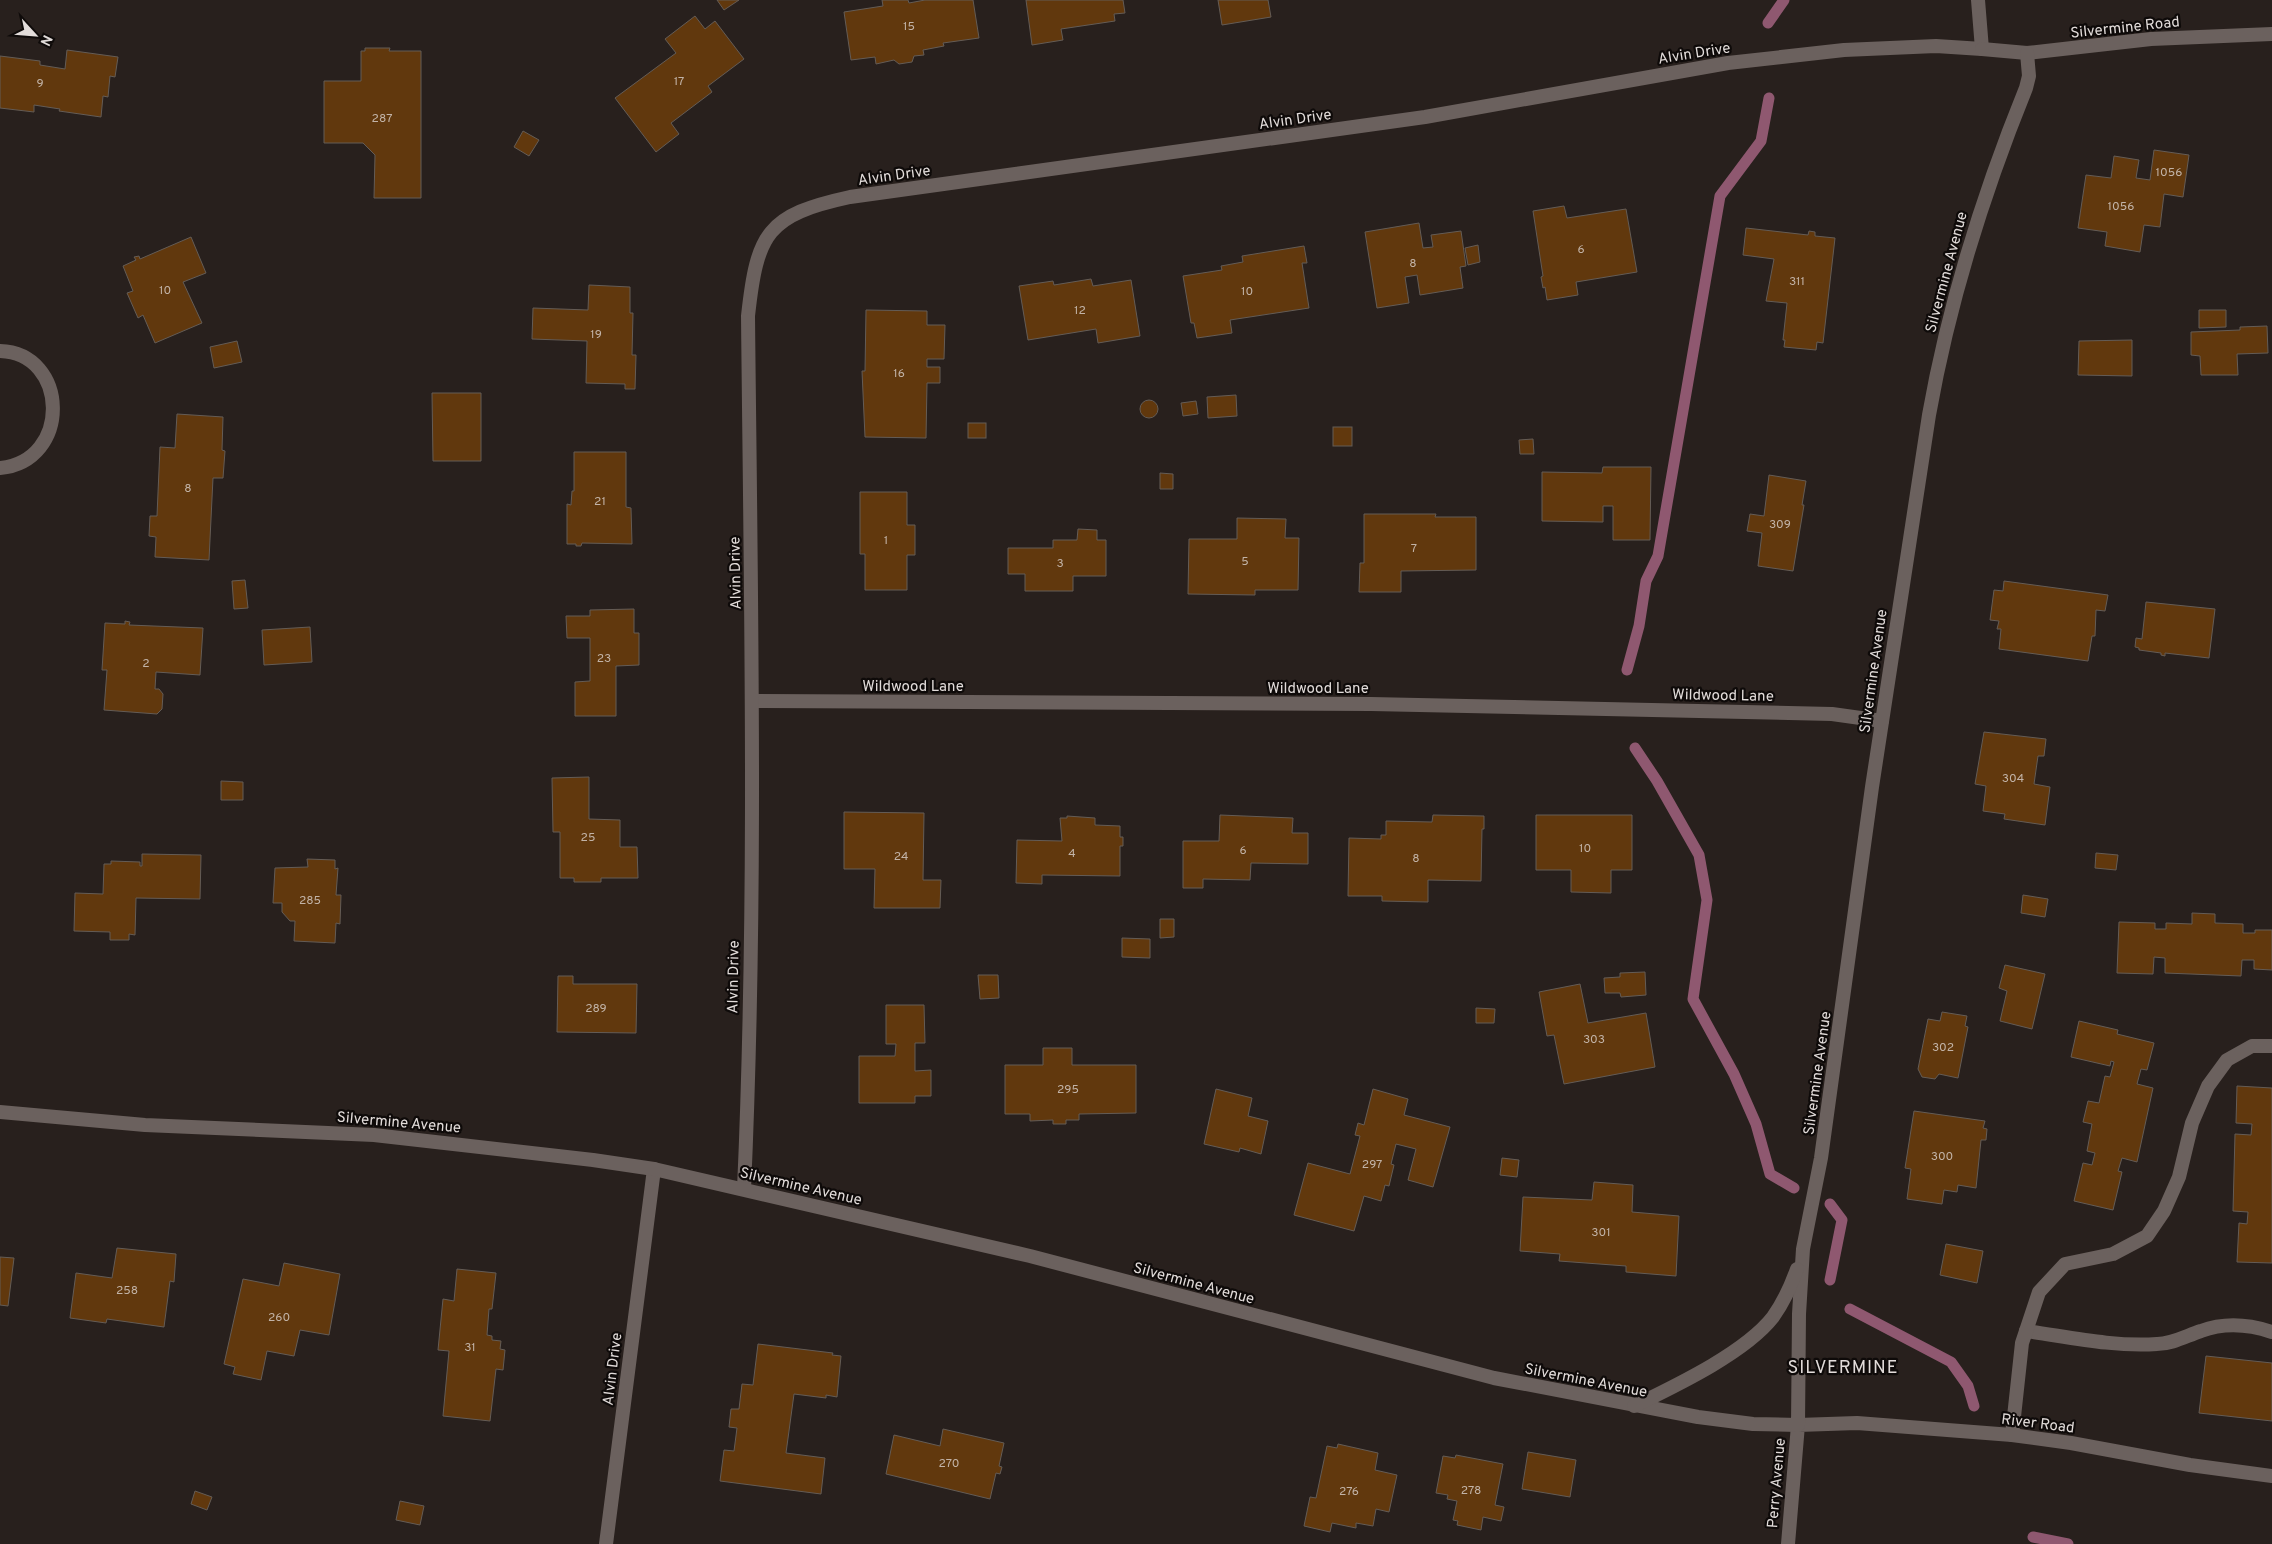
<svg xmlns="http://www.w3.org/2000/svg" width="2272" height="1544" font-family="Overpass,sans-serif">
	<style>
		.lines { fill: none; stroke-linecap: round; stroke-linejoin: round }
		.stream { stroke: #8f5870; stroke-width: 11 }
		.building { fill: #61380d; stroke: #645c56 }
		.service { stroke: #6b615e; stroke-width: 14 }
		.minor { stroke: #6b615e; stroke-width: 14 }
		.tertiary { stroke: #6b615e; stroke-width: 14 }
		.labels { text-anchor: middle; stroke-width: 4.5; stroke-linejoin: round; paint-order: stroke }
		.number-label { font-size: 12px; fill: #c2b3a7 }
		.street-label { font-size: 15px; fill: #e2dcda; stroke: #0e0a09 }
		.quarter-label { font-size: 18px; letter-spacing: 1px; fill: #e2dcda; stroke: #0e0a09 }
	</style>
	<rect width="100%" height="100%" fill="#28201d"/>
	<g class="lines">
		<!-- stream -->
		<g class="stream">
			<path d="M 1768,23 L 1784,0"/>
			<path d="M 1627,670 L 1639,626 L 1646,581 L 1658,556 L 1720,196 L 1761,141 L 1769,98"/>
			<path d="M 1635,748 L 1657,781 L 1699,855 L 1707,900 L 1693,999 L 1734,1074 L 1756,1124 L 1770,1174 L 1794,1188"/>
			<path d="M 1830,1280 L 1842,1220 L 1830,1204"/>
			<path d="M 1850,1309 L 1951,1362 L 1968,1386 L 1974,1406"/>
			<path d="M 2033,1537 L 2068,1544"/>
		</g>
	</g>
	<!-- building -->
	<g class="building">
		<path d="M 717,0 L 739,0 L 724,10 Z"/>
		<path d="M 882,0 L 908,0 L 909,3 L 925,0 L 973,0 L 979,38 L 943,43 L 944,46 L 923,50 L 924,55 L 914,56 L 912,62 L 899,64 L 894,60 L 876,64 L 875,57 L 851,60 L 844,12 L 883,6 Z"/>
		<path d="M 1026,0 L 1123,0 L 1125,13 L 1114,14 L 1115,21 L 1061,29 L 1063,40 L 1032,45 Z"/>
		<path d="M 1218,0 L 1268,0 L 1271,17 L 1222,25 Z"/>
		<path d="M 695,16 L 705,29 L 715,21 L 744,59 L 708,86 L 712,92 L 671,123 L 679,134 L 656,152 L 615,98 L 676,53 L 665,39 Z"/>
		<path d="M 365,48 L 390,48 L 389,51 L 421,51 L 421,198 L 374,198 L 375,155 L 363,143 L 324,143 L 324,81 L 361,81 L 361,51 L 365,51 Z"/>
		<path d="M 67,50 L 118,57 L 115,77 L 110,76 L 108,97 L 103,96 L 101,117 L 59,111 L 60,109 L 34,105 L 34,112 L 0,108 L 0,56 L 40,61 L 40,65 L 65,69 Z"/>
		<path d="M 523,131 L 539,140 L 529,156 L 514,147 Z"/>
		<path d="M 2154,150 L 2189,155 L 2183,197 L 2164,194 L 2160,227 L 2144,225 L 2140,252 L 2105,246 L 2107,232 L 2078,228 L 2086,175 L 2111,178 L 2114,156 L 2139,160 L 2136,178 L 2150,180 Z"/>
		<path d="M 1564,206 L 1567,218 L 1626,209 L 1637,272 L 1576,282 L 1578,295 L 1547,300 L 1545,287 L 1543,288 L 1541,277 L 1543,276 L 1533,211 Z"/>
		<path d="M 1419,223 L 1423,248 L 1433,247 L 1431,235 L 1461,231 L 1466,266 L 1460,267 L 1463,288 L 1420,295 L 1417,275 L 1405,277 L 1409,303 L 1377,308 L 1365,232 Z"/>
		<path d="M 1746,228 L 1808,235 L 1809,231 L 1815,232 L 1815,236 L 1835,238 L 1823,343 L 1817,342 L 1816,350 L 1784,347 L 1785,340 L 1783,340 L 1787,303 L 1766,301 L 1774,259 L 1743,255 Z"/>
		<path d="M 191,237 L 206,273 L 183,282 L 202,323 L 155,343 L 143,315 L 138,318 L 127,293 L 133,291 L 123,266 L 136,260 L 134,257 L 139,256 L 140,259 Z"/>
		<path d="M 1478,245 L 1480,262 L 1468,265 L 1465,248 Z"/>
		<path d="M 1304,246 L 1307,263 L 1302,263 L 1309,308 L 1230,320 L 1232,333 L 1197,338 L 1194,323 L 1191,323 L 1183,276 L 1222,270 L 1221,266 L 1243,262 L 1242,256 Z"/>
		<path d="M 1091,279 L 1093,286 L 1131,280 L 1140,336 L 1098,343 L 1096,329 L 1028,340 L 1019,286 L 1053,281 L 1054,285 Z"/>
		<path d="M 589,285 L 630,287 L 630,313 L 633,313 L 632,355 L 636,355 L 635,389 L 625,389 L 625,384 L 586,383 L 587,341 L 532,339 L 533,308 L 588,310 Z"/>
		<path d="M 866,310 L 927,311 L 927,325 L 945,325 L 944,359 L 927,359 L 927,367 L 940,367 L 940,383 L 927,383 L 926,438 L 865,437 L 862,371 L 865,371 Z"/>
		<path d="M 2199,310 L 2226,310 L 2226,327 L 2199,328 Z"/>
		<path d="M 2267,326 L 2268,353 L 2237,354 L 2238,375 L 2201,375 L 2200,356 L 2191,355 L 2191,332 L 2240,330 L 2240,327 Z"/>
		<path d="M 2132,340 L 2132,376 L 2078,375 L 2079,341 Z"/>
		<path d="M 237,341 L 242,362 L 214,368 L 210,347 Z"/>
		<path d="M 432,393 L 481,393 L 481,461 L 433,461 Z"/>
		<path d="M 1236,395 L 1237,416 L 1208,418 L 1207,397 Z"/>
		<circle cx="1149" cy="409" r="9"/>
		<path d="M 1196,401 L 1198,414 L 1183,416 L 1181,403 Z"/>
		<path d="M 177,414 L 223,417 L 222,450 L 225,451 L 223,478 L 213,478 L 209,560 L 155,557 L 156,537 L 149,536 L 150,516 L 157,516 L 160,447 L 175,448 Z"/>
		<rect x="968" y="423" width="18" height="15"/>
		<rect x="1333" y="427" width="19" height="19"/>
		<path d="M 1533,439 L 1534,454 L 1520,454 L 1519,440 Z"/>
		<path d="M 574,452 L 626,452 L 626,507 L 631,508 L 632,544 L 582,543 L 581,546 L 576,546 L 576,544 L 567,544 L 567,504 L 571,505 L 572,491 L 574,491 Z"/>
		<path d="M 1603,467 L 1651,467 L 1650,540 L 1613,540 L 1613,506 L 1603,506 L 1603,522 L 1542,521 L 1542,472 L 1602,473 Z"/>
		<path d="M 1160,473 L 1173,474 L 1173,489 L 1160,489 Z"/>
		<path d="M 1769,475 L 1806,481 L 1802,505 L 1804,505 L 1793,571 L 1758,566 L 1762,533 L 1747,531 L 1750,514 L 1764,516 Z"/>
		<path d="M 860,492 L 907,492 L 907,525 L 915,525 L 915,555 L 907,555 L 907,590 L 865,590 L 865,554 L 860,554 Z"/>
		<path d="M 1364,514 L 1436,514 L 1435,517 L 1476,517 L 1476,570 L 1401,571 L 1401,592 L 1359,592 L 1360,563 L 1364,563 Z"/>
		<path d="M 1237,518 L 1286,519 L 1285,538 L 1299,538 L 1298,590 L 1255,590 L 1255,595 L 1188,594 L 1189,539 L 1237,539 Z"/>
		<path d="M 1078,529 L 1097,530 L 1097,540 L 1106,540 L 1106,576 L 1073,576 L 1073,591 L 1025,591 L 1025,574 L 1008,574 L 1008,548 L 1053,548 L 1053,540 L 1077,540 Z"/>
		<path d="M 245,580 L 248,608 L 234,609 L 232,581 Z"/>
		<path d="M 2004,581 L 2108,595 L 2105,611 L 2096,610 L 2095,636 L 2092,636 L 2088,661 L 1999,649 L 2001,629 L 1997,629 L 1999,621 L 1990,620 L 1994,590 L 2003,591 Z"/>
		<path d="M 2146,602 L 2215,609 L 2209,658 L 2165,653 L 2165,656 L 2161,655 L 2161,653 L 2139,650 L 2139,648 L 2135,647 L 2136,638 L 2142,639 Z"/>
		<path d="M 634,609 L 634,633 L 639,633 L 639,665 L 616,666 L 616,716 L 575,716 L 575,682 L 590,681 L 590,638 L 567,638 L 566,616 L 590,616 L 590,610 Z"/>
		<path d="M 125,621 L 130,622 L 129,625 L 203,628 L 200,675 L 156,672 L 155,689 L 159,689 L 163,694 L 162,709 L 157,714 L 104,710 L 107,670 L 102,670 L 105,623 L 125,624 Z"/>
		<path d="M 310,627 L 312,662 L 264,665 L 262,630 Z"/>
		<path d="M 1984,732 L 2046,739 L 2044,756 L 2038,756 L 2034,784 L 2050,787 L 2045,825 L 2004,819 L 2005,814 L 1983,811 L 1986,786 L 1975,784 Z"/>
		<path d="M 589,777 L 589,819 L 620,820 L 620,847 L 637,847 L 638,878 L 601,878 L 601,882 L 574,882 L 574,878 L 560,878 L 560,832 L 553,832 L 552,778 Z"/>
		<path d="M 221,781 L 243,782 L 243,800 L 221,800 Z"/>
		<path d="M 844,812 L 924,813 L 923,880 L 941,880 L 940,908 L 874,908 L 875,869 L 844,869 Z"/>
		<path d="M 1220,815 L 1293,818 L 1292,833 L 1308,833 L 1308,864 L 1251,863 L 1250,880 L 1203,879 L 1203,888 L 1183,888 L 1183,841 L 1219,841 Z"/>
		<path d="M 1433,815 L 1484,816 L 1484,829 L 1482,829 L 1481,881 L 1428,880 L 1428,902 L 1382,901 L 1382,896 L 1348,896 L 1349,838 L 1381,839 L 1381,835 L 1386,835 L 1386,821 L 1432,822 Z"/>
		<path d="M 1536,815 L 1632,815 L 1632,870 L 1611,870 L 1611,893 L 1571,892 L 1571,870 L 1536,870 Z"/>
		<path d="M 1067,816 L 1095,818 L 1095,825 L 1120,826 L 1120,837 L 1123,837 L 1123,846 L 1120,846 L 1120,876 L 1042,875 L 1042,884 L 1016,883 L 1017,840 L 1062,841 L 1060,818 L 1067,818 Z"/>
		<path d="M 2096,853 L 2118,855 L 2116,870 L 2095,868 Z"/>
		<path d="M 142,854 L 201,855 L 200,899 L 136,898 L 135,935 L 129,934 L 129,940 L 110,940 L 110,932 L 74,931 L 75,893 L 103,894 L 104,864 L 111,864 L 111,861 L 140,862 L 140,866 L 142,866 Z"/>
		<path d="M 307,859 L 335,860 L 335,869 L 338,868 L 336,895 L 341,895 L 340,924 L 336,923 L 335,943 L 294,941 L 295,921 L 290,921 L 282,912 L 282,903 L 273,903 L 275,868 L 308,867 Z"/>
		<path d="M 2023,895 L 2048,899 L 2045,917 L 2021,913 Z"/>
		<path d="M 2192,913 L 2215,914 L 2215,923 L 2243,924 L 2243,933 L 2255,933 L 2255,930 L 2272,930 L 2272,970 L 2254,969 L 2254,960 L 2242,960 L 2241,976 L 2165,973 L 2165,958 L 2154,957 L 2153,974 L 2117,973 L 2119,922 L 2155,923 L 2155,929 L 2166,929 L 2166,923 L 2192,924 Z"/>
		<path d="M 1160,919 L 1174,919 L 1174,937 L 1160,938 Z"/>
		<path d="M 1122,938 L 1150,939 L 1150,958 L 1122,957 Z"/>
		<path d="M 2005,965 L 2045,974 L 2032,1029 L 2000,1021 L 2007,991 L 1999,988 Z"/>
		<path d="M 1645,972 L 1646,995 L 1621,997 L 1620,993 L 1605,993 L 1604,978 L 1620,977 L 1620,973 Z"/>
		<path d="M 978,975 L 998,975 L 999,998 L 980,999 Z"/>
		<path d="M 558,976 L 573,976 L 573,984 L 637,984 L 636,1033 L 557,1032 Z"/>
		<path d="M 1580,984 L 1588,1023 L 1646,1013 L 1655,1067 L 1564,1084 L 1554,1035 L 1547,1036 L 1539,992 Z"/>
		<path d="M 886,1005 L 924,1005 L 925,1043 L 915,1043 L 915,1071 L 931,1070 L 931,1096 L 915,1096 L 915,1103 L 859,1103 L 859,1056 L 895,1056 L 896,1044 L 886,1044 Z"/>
		<path d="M 1476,1008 L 1495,1009 L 1494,1023 L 1476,1023 Z"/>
		<path d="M 1942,1012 L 1967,1016 L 1965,1026 L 1968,1027 L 1958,1078 L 1939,1074 L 1935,1079 L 1922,1077 L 1918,1069 L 1928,1019 L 1940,1021 Z"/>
		<path d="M 2079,1021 L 2118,1030 L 2117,1034 L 2154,1043 L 2147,1070 L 2141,1069 L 2137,1084 L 2153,1088 L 2137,1162 L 2122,1158 L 2118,1171 L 2122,1172 L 2113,1210 L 2074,1201 L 2083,1163 L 2092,1165 L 2095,1153 L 2087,1151 L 2092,1124 L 2083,1122 L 2088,1101 L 2099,1103 L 2105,1076 L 2110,1077 L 2114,1062 L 2111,1061 L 2110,1066 L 2071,1057 Z"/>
		<path d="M 1043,1048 L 1072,1048 L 1072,1065 L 1136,1065 L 1136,1113 L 1079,1114 L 1079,1120 L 1066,1120 L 1066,1124 L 1053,1124 L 1053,1120 L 1030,1121 L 1030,1114 L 1005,1114 L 1005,1065 L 1043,1065 Z"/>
		<path d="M 2237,1086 L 2272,1088 L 2272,1263 L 2237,1262 L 2239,1223 L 2247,1224 L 2248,1212 L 2233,1211 L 2235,1134 L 2251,1135 L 2252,1124 L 2236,1123 Z"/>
		<path d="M 1216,1089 L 1252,1098 L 1248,1116 L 1268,1121 L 1261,1154 L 1240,1148 L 1239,1152 L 1204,1144 Z"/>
		<path d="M 1373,1089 L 1408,1099 L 1404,1115 L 1450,1127 L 1433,1187 L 1408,1180 L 1416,1149 L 1396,1144 L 1391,1164 L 1394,1165 L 1389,1186 L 1385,1185 L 1381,1201 L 1364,1196 L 1354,1231 L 1294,1215 L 1308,1163 L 1350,1174 L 1360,1136 L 1355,1135 L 1358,1123 L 1364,1125 Z"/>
		<path d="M 1914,1111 L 1985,1121 L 1983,1128 L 1987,1129 L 1986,1140 L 1981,1140 L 1976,1188 L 1958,1185 L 1957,1192 L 1944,1190 L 1942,1204 L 1907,1199 L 1911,1169 L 1905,1168 Z"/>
		<path d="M 1502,1158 L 1519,1160 L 1517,1177 L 1500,1175 Z"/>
		<path d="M 1594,1182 L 1633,1185 L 1632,1212 L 1679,1216 L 1676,1276 L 1626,1272 L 1626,1266 L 1559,1261 L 1560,1254 L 1520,1251 L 1523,1197 L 1592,1200 Z"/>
		<path d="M 1946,1244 L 1983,1251 L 1977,1283 L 1940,1275 Z"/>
		<path d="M 117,1248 L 176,1254 L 174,1282 L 170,1281 L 164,1327 L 107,1319 L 106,1323 L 70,1318 L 76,1273 L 112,1278 Z"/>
		<path d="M 0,1257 L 14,1258 L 8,1306 L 0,1305 Z"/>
		<path d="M 284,1263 L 340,1274 L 329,1335 L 300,1330 L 294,1356 L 267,1351 L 261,1380 L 233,1374 L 235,1367 L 224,1364 L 243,1279 L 279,1286 Z"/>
		<path d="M 457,1269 L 496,1273 L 492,1309 L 489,1309 L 487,1335 L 492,1336 L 492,1340 L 501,1341 L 500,1349 L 505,1350 L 503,1370 L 496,1369 L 490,1421 L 443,1416 L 449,1351 L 438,1350 L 443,1299 L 454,1301 Z"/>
		<path d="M 758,1344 L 833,1353 L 832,1355 L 841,1356 L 837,1397 L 826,1395 L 826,1398 L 794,1394 L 786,1453 L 825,1458 L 821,1494 L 720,1481 L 724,1450 L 734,1451 L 737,1428 L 729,1427 L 731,1409 L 739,1409 L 742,1384 L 753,1385 Z"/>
		<path d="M 2206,1356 L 2272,1363 L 2272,1421 L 2199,1413 Z"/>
		<path d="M 943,1429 L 1004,1443 L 999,1466 L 1002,1467 L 1000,1474 L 996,1473 L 990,1499 L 886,1474 L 894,1435 L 940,1446 Z"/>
		<path d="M 1338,1444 L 1378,1453 L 1375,1470 L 1397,1475 L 1389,1512 L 1376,1509 L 1373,1526 L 1356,1523 L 1356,1528 L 1332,1523 L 1330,1532 L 1304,1526 L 1310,1497 L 1316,1498 L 1327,1446 L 1337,1448 Z"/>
		<path d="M 1528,1452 L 1576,1460 L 1570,1497 L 1522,1489 Z"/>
		<path d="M 1456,1455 L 1503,1464 L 1495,1505 L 1504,1507 L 1501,1521 L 1483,1517 L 1481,1530 L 1457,1525 L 1458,1521 L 1453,1520 L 1457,1501 L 1447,1499 L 1448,1495 L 1436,1493 L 1443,1456 L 1455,1458 Z"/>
		<path d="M 195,1491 L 212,1497 L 207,1510 L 191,1504 Z"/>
		<path d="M 400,1501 L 424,1506 L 420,1525 L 396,1520 Z"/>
	</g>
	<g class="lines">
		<!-- service -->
		<g class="service">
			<path d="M 2026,1331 C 2069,1337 2113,1347 2157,1344 C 2172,1344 2186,1336 2201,1331 C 2225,1322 2248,1324 2272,1332"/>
			<path d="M 2012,1435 L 2022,1343 L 2039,1292 L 2065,1264 L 2113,1254 L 2147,1236 L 2164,1211 L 2179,1177 L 2192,1123 L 2208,1086 L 2227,1060 L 2252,1046 L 2272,1046"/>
		</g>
		<!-- minor -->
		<g class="minor">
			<path d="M 0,351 C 69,353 72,461 0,468"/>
			<path d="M 752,701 L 1371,704 L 1832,714 L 1882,721"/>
			<path d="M 744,1189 C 757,898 751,607 748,316 C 757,233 767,215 850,197 L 1425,117 L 1728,63 L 1844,50 L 1936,46 L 1982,49 L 1978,0"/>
			<path d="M 606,1544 L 654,1169"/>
			<path d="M 1788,1544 L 1798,1425 L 1857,1423 L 2012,1435 L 2071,1443 L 2190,1465 L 2272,1476"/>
		</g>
		<!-- tertiary -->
		<g class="tertiary">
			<path d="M 1982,49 L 2027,53 L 2151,39 L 2272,34"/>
			<path d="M 0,1112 L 145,1125 L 374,1135 L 593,1160 L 654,1169 L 1030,1256 L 1494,1378 L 1698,1417 L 1753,1424 L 1798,1425 L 1799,1314 L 1803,1249 L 1821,1158 L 1872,787 L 1929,415 C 1949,302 1983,194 2026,88 L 2029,76 L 2027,53"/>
			<path d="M 1634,1406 C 1675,1386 1745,1353 1773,1317 C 1783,1303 1791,1286 1797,1269"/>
		</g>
	</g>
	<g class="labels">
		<!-- number labels -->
		<g class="number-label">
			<text x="909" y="30">15</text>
			<text x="679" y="85">17</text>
			<text x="40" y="87">9</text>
			<text x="382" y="122">287</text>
			<text x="2169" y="176">1056</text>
			<text x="2121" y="210">1056</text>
			<text x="1581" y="253">6</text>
			<text x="1413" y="267">8</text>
			<text x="1797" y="285">311</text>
			<text x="165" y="294">10</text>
			<text x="1247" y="295">10</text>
			<text x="1080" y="314">12</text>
			<text x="596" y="338">19</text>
			<text x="899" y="377">16</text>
			<text x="188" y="492">8</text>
			<text x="600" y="505">21</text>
			<text x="1780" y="528">309</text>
			<text x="886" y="544">1</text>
			<text x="1414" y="552">7</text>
			<text x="1245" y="565">5</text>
			<text x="1060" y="567">3</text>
			<text x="604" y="662">23</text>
			<text x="146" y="667">2</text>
			<text x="2013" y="782">304</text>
			<text x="588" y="841">25</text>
			<text x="1585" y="852">10</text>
			<text x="1243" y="854">6</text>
			<text x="1072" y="857">4</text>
			<text x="901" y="860">24</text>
			<text x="1416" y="862">8</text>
			<text x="310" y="904">285</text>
			<text x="596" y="1012">289</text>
			<text x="1594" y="1043">303</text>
			<text x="1943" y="1051">302</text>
			<text x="1068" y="1093">295</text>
			<text x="1942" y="1160">300</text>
			<text x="1372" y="1168">297</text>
			<text x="1601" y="1236">301</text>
			<text x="127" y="1294">258</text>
			<text x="279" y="1321">260</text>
			<text x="470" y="1351">31</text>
			<text x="949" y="1467">270</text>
			<text x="1471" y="1494">278</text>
			<text x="1349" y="1495">276</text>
		</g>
		<!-- street labels -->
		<g class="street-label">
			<text transform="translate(2125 27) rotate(-6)" y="5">Silvermine Road</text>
			<text transform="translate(1694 53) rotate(-9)" y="5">Alvin Drive</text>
			<text transform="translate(1295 119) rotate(-8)" y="5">Alvin Drive</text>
			<text transform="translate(894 175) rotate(-8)" y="5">Alvin Drive</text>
			<text transform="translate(1946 272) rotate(-75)" y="5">Silvermine Avenue</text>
			<text transform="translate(735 573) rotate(-91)" y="5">Alvin Drive</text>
			<text transform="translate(1873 671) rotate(-82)" y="5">Silvermine Avenue</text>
			<text x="913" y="691">Wildwood Lane</text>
			<text x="1318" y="693">Wildwood Lane</text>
			<text transform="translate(1723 695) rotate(1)" y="5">Wildwood Lane</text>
			<text transform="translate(733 977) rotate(-89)" y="5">Alvin Drive</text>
			<text transform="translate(1817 1073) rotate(-82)" y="5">Silvermine Avenue</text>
			<text transform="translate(399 1122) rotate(5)" y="5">Silvermine Avenue</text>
			<text transform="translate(801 1186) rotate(13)" y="5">Silvermine Avenue</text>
			<text transform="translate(1194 1283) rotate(15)" y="5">Silvermine Avenue</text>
			<text transform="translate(612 1369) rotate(-83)" y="5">Alvin Drive</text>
			<text transform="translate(1586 1380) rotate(11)" y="5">Silvermine Avenue</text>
			<text transform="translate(2038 1423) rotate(7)" y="5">River Road</text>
			<text transform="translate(1776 1483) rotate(-85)" y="5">Perry Avenue</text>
		</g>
		<!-- quarter labels -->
		<g class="quarter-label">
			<text x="1843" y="1373">SILVERMINE</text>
		</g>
	</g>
	<!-- north arrow -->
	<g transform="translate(35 35) rotate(116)" stroke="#0e0a09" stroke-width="4" paint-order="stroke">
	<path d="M0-4L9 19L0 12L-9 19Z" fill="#e2dcda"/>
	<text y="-8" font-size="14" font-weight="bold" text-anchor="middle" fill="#e2dcda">N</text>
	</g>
</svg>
